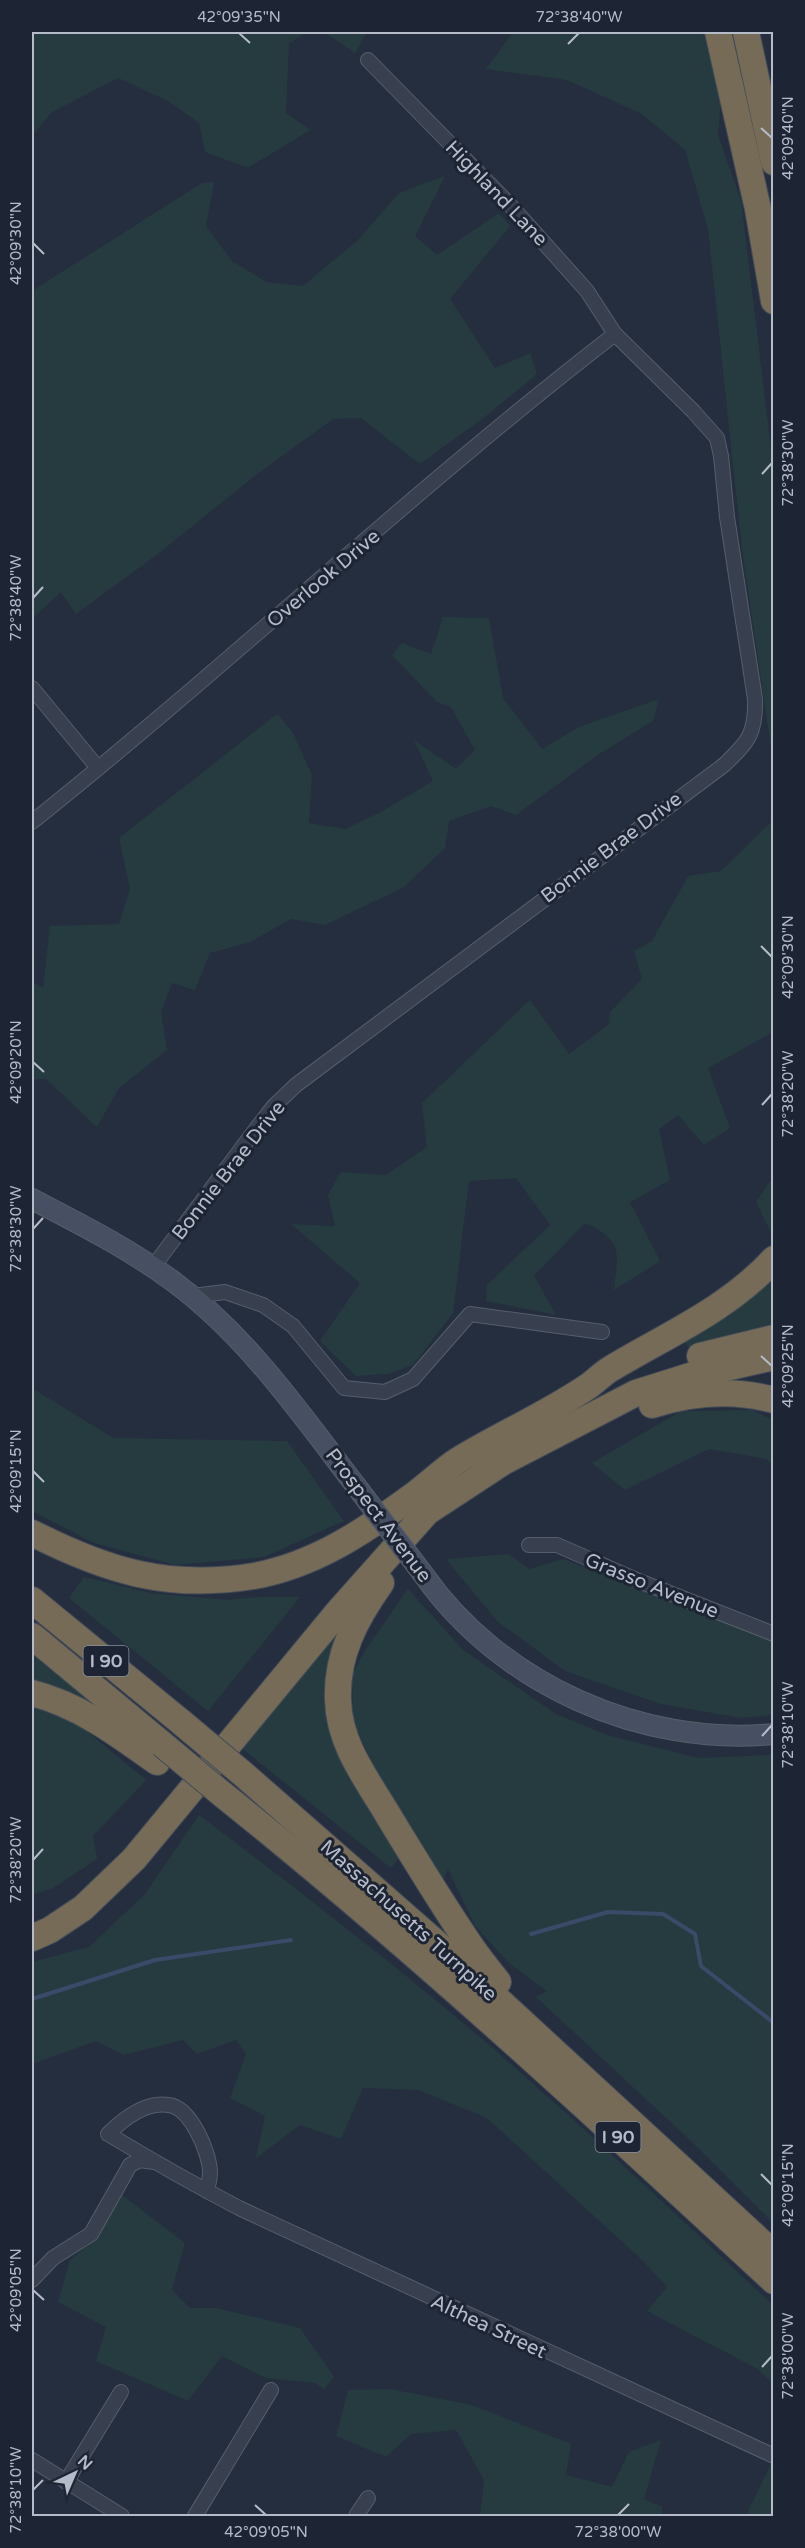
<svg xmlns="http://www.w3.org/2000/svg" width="805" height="2548" font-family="'Varela Round',sans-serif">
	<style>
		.green { fill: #263b40 }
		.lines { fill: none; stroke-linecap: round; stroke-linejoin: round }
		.stream { stroke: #3a4a68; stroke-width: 4 }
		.street-casing { stroke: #565e6c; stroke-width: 16 }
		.secondary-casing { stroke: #565e6c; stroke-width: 22 }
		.highway-casing { stroke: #434b59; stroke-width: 28 }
		.street { stroke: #38404f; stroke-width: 14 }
		.secondary { stroke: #474f62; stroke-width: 20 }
		.highway { stroke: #756b56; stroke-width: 26 }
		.secondary-bridge-casing { stroke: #565e6c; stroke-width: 22; stroke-linecap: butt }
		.highway-bridge-casing { stroke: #434b59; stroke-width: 28; stroke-linecap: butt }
		.secondary-bridge { stroke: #474f62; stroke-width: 20 }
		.highway-bridge { stroke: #756b56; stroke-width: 26 }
		.ticks { fill: none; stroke: #b5bbc9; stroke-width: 2 }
		.labels { text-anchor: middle; stroke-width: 6; stroke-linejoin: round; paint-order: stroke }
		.shield { fill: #1d2534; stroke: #878e9c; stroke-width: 1.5 }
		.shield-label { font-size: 18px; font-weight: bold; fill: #b5bbc9 }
		.street-label { font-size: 20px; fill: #b5bbc9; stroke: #1d2534 }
		.neatline { fill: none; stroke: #b5bbc9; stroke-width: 2 }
		.ticks-label { font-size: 15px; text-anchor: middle; fill: #b5bbc9 }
	</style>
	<rect width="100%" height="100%" fill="#242e3f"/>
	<!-- green -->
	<g class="green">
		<path d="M 32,32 L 308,32 L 289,43 L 286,113 L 310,130 L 248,168 L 205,152 L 199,123 L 168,101 L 118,78 L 52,112 L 32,136 Z"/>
		<path d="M 324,32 L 367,32 L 355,53 Z"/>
		<path d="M 513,32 L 703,32 L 721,101 L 718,135 L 741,200 L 773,466 L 773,761 L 742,549 L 708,229 L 685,150 L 642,114 L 567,80 L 486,69 Z"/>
		<path d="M 445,176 L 415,236 L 437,255 L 499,213 L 510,226 L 450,299 L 495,368 L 530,353 L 537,374 L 486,416 L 420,464 L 361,418 L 333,419 L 256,475 L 159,553 L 76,614 L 61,592 L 32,619 L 32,291 L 202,183 L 214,182 L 206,226 L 232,261 L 266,282 L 303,286 L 358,240 L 399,193 Z"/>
		<path d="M 443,617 L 489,618 L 503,698 L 542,749 L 579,727 L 659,699 L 653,721 L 599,754 L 516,815 L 491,806 L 449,821 L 445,848 L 404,887 L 325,925 L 291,919 L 250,942 L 210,953 L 195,990 L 172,983 L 161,1012 L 167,1050 L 119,1088 L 97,1127 L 46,1079 L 32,1079 L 32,981 L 43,988 L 50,926 L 119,924 L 130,889 L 119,838 L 277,714 L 292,731 L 312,775 L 309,823 L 345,829 L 381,812 L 433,781 L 414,740 L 456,769 L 475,750 L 451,707 L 437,702 L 392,655 L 402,643 L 431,654 Z"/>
		<path d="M 773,820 L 773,1032 L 708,1068 L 730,1128 L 704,1145 L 678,1115 L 659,1129 L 670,1180 L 630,1202 L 660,1261 L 614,1290 C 618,1252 624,1241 585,1223 L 534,1276 L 556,1315 L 486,1301 L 487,1285 L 550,1225 L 516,1178 L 469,1181 L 453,1313 L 413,1365 L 388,1374 L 356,1376 L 320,1341 L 360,1283 L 291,1224 L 335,1226 L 328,1195 L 341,1172 L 386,1175 L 427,1147 L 422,1103 L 530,1000 L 569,1054 L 609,1024 L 610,1012 L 642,979 L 634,951 L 652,941 L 688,876 L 721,871 Z"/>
		<path d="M 773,1177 L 773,1226 L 770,1231 L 756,1202 Z"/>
		<path d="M 773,1272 L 773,1329 L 689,1349 L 682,1337 Z"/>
		<path d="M 32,1388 L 113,1438 L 287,1441 L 344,1521 L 264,1557 L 175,1565 L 94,1543 L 32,1511 Z"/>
		<path d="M 752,1410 L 773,1420 L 773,1466 L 767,1459 L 709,1449 L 625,1490 L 592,1463 L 681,1411 Z"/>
		<path d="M 509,1554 L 529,1569 L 563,1559 L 773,1642 L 773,1715 L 741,1718 L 661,1704 L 565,1671 L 497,1621 L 446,1559 Z"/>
		<path d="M 84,1577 L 151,1593 L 228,1600 L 259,1597 L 300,1597 L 208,1711 L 69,1598 Z"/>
		<path d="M 408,1589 L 463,1650 L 556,1714 L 607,1735 L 698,1758 L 773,1755 L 773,2223 L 690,2140 L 536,1997 L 547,1991 L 509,1963 L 475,1926 L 448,1869 L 443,1881 L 413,1837 L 374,1767 L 353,1721 L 352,1674 L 368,1646 Z"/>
		<path d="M 336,1628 L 342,1631 L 328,1705 L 401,1855 L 391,1868 L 239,1746 Z"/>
		<path d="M 32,1654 L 116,1722 L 32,1683 Z"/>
		<path d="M 32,1700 L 61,1710 L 146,1780 L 93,1836 L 97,1859 L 53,1888 L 32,1895 Z"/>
		<path d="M 199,1815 C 297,1889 394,1964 488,2044 C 585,2128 679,2217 773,2305 L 773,2383 L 756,2368 L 647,2311 L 667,2287 L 642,2260 L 487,2118 L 418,2090 L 363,2088 L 341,2139 L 300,2125 L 256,2158 L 265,2116 L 230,2098 L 246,2054 L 236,2040 L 197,2054 L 183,2040 L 124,2055 L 96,2041 L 32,2064 L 32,1962 L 89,1947 L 145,1894 Z"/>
		<path d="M 122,2195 L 185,2243 L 172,2290 L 190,2308 L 216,2308 L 300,2328 L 334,2377 L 324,2389 L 315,2383 L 266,2378 L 222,2356 L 188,2401 L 96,2361 L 106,2327 L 58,2302 L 70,2260 L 94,2241 Z"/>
		<path d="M 390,2389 L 472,2405 L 571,2444 L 566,2475 L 612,2487 L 629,2452 L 661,2440 L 644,2499 L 662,2507 L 662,2516 L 480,2516 L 484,2480 L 456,2430 L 411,2434 L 386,2457 L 336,2436 L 348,2390 Z"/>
		<path d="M 771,2464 L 773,2465 L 773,2516 L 746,2516 Z"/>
	</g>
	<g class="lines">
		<!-- stream -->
		<g class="stream">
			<path d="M 531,1934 L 608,1912 L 663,1914 L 695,1934 L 701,1966 L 774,2023"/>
			<path d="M 32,1999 L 155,1960 L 291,1940"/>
			<path d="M 771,2516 L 774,2513"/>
		</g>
		<!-- street casing -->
		<g class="street-casing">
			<g id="street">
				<path d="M 32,688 L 98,768"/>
				<path d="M 32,822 C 230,664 414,489 615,334"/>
				<path d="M 153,1267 L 256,1129 L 274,1106 L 296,1085 L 724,765 C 748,742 756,734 755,699 L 727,517 L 721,456 L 717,438 L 693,411 L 615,334 L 587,291 L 511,206 L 368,60"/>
				<path d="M 192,1296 L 225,1292 L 263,1305 L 293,1326 L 344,1388 L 385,1392 L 413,1379 L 470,1314 L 602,1332"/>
				<path d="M 529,1545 L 557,1545 L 639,1581 L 774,1634"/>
				<path d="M 207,2191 C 208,2185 210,2179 210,2173 C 210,2153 191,2108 169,2105 C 146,2101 123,2119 108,2134 C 151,2160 195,2185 239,2208 L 774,2456"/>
				<path d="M 32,2280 L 53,2258 L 91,2234 L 130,2165 L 140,2160 L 154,2162"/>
				<path d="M 32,2460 L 122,2516"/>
				<path d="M 66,2482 L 121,2392"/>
				<path d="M 195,2516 L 271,2390"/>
				<path d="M 356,2516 L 368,2498"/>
			</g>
		</g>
		<!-- secondary casing -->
		<g class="secondary-casing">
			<g id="secondary">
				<path d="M 32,1199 C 80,1224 130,1249 174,1282 C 247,1336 301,1414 356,1486"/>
				<path d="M 423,1574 C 500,1684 641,1747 774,1734"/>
			</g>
		</g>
		<!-- highway casing -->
		<g class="highway-casing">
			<g id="highway">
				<path d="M 718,32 L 758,209 L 774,301"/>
				<path d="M 746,32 L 774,162"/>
				<path d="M 700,1356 L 774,1338"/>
				<path d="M 652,1405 C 692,1392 733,1389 774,1400"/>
				<path d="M 32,1533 C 107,1571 168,1590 254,1576 C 315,1565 365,1531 414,1495 C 429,1484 442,1471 457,1461 C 499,1435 546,1415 587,1387 C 596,1381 603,1373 612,1368 C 669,1334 728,1309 774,1259"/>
				<path d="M 381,1583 C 356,1618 336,1655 338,1700 C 339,1744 366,1778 388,1815 C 414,1858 440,1901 468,1942 C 477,1956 488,1969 498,1982"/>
				<path d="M 32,1600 L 181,1722"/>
				<path d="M 32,1636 L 162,1744"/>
				<path d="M 32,1693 C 79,1705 118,1734 157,1762"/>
				<path d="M 243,1774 L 443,1949 L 774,2254"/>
				<path d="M 222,1794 C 413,1947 594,2114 774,2281"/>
				<path d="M 32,1938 L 50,1930 L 83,1908 L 134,1859 L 338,1612 L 427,1512 L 503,1462 L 636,1393 L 690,1376 L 774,1357"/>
			</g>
		</g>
		<!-- street -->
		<use href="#street" class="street"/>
		<!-- secondary -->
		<use href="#secondary" class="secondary"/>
		<!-- highway -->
		<use href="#highway" class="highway"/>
		<!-- secondary-bridge casing -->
		<g class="secondary-bridge-casing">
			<path id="secondary-bridge" d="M 356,1486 L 423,1574"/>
		</g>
		<!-- highway-bridge casing -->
		<g class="highway-bridge-casing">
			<g id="highway-bridge">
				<path d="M 181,1722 L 243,1774"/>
				<path d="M 162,1744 L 222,1794"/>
			</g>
		</g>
		<!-- secondary-bridge -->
		<use href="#secondary-bridge" class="secondary-bridge"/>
		<!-- highway-bridge -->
		<use href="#highway-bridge" class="highway-bridge"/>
	</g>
	<!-- ticks -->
	<path class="ticks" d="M 239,33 L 250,43M 568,44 L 579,33M 761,128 L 772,138M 33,243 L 44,254M 762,474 L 772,463M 33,598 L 43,587M 761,946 L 772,957M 33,1062 L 44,1072M 762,1105 L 772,1094M 33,1229 L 43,1218M 761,1356 L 772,1366M 33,1471 L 44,1482M 762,1736 L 772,1725M 33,1860 L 43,1849M 761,2174 L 772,2185M 33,2290 L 44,2300M 762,2367 L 772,2356M 33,2490 L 43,2480M 255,2505 L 266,2515M 618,2515 L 629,2504"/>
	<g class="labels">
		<!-- shield labels -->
		<g class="shield">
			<rect x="83.5" y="1646" width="45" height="30" rx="4.5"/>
			<rect x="595.5" y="2122" width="45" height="30" rx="4.5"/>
		</g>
		<g class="shield-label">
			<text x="106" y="1667">I 90</text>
			<text x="618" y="2143">I 90</text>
		</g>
		<!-- street labels -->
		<g class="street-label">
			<text transform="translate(497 193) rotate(46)" y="7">Highland Lane</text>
			<text transform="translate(323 578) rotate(-40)" y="7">Overlook Drive</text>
			<text transform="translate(611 847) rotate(-37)" y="7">Bonnie Brae Drive</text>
			<text transform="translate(228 1170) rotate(-52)" y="7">Bonnie Brae Drive</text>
			<text transform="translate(379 1515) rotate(53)" y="7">Prospect Avenue</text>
			<text transform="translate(652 1585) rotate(22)" y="7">Grasso Avenue</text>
			<text transform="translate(409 1920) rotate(42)" y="7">Massachusetts Turnpike</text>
			<text transform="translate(489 2326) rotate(25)" y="7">Althea Street</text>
		</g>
	</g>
	<!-- border -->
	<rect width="805" height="2548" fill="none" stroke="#1d2534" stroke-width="66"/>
	<!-- north arrow -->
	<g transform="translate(75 2473) rotate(44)" stroke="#1d2534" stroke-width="4.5" paint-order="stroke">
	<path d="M0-4.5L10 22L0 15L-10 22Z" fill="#b5bbc9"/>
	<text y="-9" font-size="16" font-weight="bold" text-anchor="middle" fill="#b5bbc9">N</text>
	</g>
	<rect x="33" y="33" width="739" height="2482" class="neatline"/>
	<g class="ticks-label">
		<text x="239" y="22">42°09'35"N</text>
		<text x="579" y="22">72°38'40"W</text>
		<text transform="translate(788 138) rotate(-90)" y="5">42°09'40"N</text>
		<text transform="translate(16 243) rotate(-90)" y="5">42°09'30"N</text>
		<text transform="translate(788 463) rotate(-90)" y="5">72°38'30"W</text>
		<text transform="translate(16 598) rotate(-90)" y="5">72°38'40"W</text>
		<text transform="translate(788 957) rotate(-90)" y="5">42°09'30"N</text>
		<text transform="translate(16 1062) rotate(-90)" y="5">42°09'20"N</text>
		<text transform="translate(788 1094) rotate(-90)" y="5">72°38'20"W</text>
		<text transform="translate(16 1229) rotate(-90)" y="5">72°38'30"W</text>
		<text transform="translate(788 1366) rotate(-90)" y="5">42°09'25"N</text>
		<text transform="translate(16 1471) rotate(-90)" y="5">42°09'15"N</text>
		<text transform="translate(788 1725) rotate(-90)" y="5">72°38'10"W</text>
		<text transform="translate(16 1860) rotate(-90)" y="5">72°38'20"W</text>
		<text transform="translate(788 2185) rotate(-90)" y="5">42°09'15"N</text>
		<text transform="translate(16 2290) rotate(-90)" y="5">42°09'05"N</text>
		<text transform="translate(788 2356) rotate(-90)" y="5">72°38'00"W</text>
		<text transform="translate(16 2490) rotate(-90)" y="5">72°38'10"W</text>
		<text x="266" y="2537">42°09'05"N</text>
		<text x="618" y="2537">72°38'00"W</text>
	</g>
</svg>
